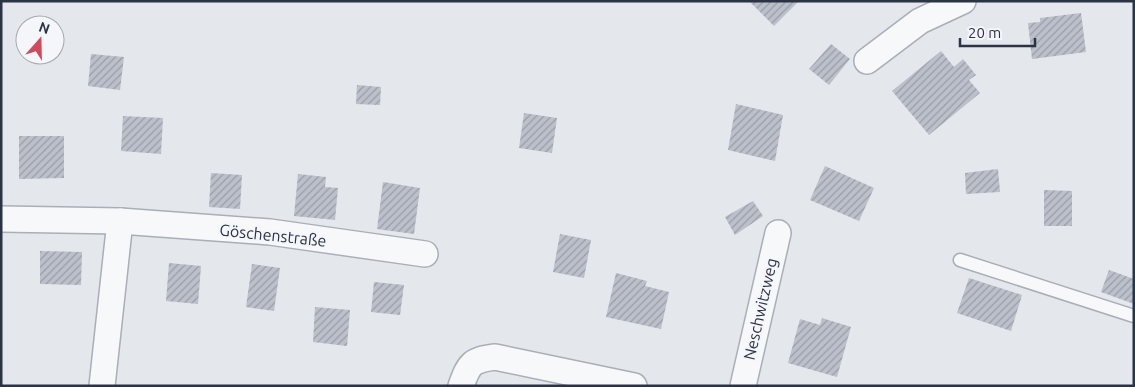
<svg xmlns="http://www.w3.org/2000/svg" width="1135" height="387" font-family="Ubuntu,sans-serif">
	<style>
		.building { fill: url(#building-hatch) }
		.lines { fill: none; stroke-linecap: round; stroke-linejoin: round }
		.service-casing { stroke: #a9aeb7; stroke-width: 15 }
		.minor-casing { stroke: #a9aeb7; stroke-width: 28 }
		.service { stroke: #f7f8fa; stroke-width: 12 }
		.minor { stroke: #f7f8fa; stroke-width: 25 }
		.labels { text-anchor: middle; stroke-width: 4.5; stroke-linejoin: round; paint-order: stroke }
		.street-label { font-size: 16px; fill: #2b3445; stroke: #f4f6f9 }
	</style>
	<defs>
		<pattern id="building-hatch" width="6" height="6" patternUnits="userSpaceOnUse" patternTransform="scale(1.25)"><rect width="6" height="6" fill="#bbc0ca"/><path d="M-1 1l2-2M0 6l6-6M5 7l2-2" fill="none" stroke="#989da6"/></pattern>
	</defs>
	<rect width="100%" height="100%" fill="#e4e7ec"/>
	<!-- building -->
	<g class="building">
		<path d="M 749,1 L 799,1 L 774,26 Z"/>
		<path d="M 1081,13 L 1086,52 L 1032,59 L 1028,23 L 1040,22 L 1040,18 Z"/>
		<path d="M 831,44 L 850,59 L 829,85 L 809,69 Z"/>
		<path d="M 941,51 L 954,67 L 963,59 L 976,75 L 969,80 L 980,93 L 929,135 L 892,91 Z"/>
		<path d="M 91,54 L 124,57 L 120,90 L 88,86 Z"/>
		<path d="M 357,85 L 381,87 L 380,105 L 356,104 Z"/>
		<path d="M 736,104 L 783,115 L 775,161 L 728,150 Z"/>
		<path d="M 524,113 L 557,118 L 552,153 L 519,148 Z"/>
		<path d="M 123,116 L 163,118 L 161,154 L 121,151 Z"/>
		<path d="M 19,136 L 64,136 L 64,178 L 19,179 Z"/>
		<path d="M 825,166 L 874,188 L 859,221 L 810,200 Z"/>
		<path d="M 998,169 L 1000,192 L 966,194 L 965,173 Z"/>
		<path d="M 211,173 L 242,175 L 240,209 L 209,207 Z"/>
		<path d="M 298,174 L 326,177 L 325,187 L 338,188 L 335,220 L 294,216 Z"/>
		<path d="M 383,182 L 420,188 L 414,234 L 377,229 Z"/>
		<path d="M 1044,190 L 1072,191 L 1072,226 L 1044,226 Z"/>
		<path d="M 753,201 L 763,216 L 735,235 L 725,217 Z"/>
		<path d="M 560,234 L 591,240 L 584,278 L 553,272 Z"/>
		<path d="M 40,251 L 82,252 L 81,285 L 40,284 Z"/>
		<path d="M 169,263 L 201,266 L 198,304 L 166,301 Z"/>
		<path d="M 252,264 L 280,268 L 274,311 L 246,307 Z"/>
		<path d="M 1109,270 L 1134,279 L 1134,304 L 1101,292 Z"/>
		<path d="M 616,273 L 647,281 L 645,286 L 669,292 L 661,329 L 606,317 Z"/>
		<path d="M 969,278 L 1022,295 L 1011,331 L 957,313 Z"/>
		<path d="M 374,282 L 404,285 L 400,315 L 371,312 Z"/>
		<path d="M 315,307 L 350,310 L 347,346 L 313,342 Z"/>
		<path d="M 822,318 L 851,327 L 837,377 L 788,363 L 800,319 L 820,325 Z"/>
	</g>
	<g class="lines">
		<!-- service casing -->
		<g class="service-casing">
			<path id="service" d="M 960,260 L 1134,316"/>
		</g>
		<!-- minor casing -->
		<g class="minor-casing">
			<g id="minor">
				<path d="M 867,61 L 920,21 L 963,1"/>
				<path d="M 1,219 L 120,221 L 270,232 L 425,254"/>
				<path d="M 102,386 L 120,221"/>
				<path d="M 461,386 C 469,364 471,360 495,357 L 634,386"/>
				<path d="M 743,386 L 778,233"/>
			</g>
		</g>
		<!-- service -->
		<use href="#service" class="service"/>
		<!-- minor -->
		<use href="#minor" class="minor"/>
	</g>
	<g class="labels">
		<!-- street labels -->
		<g class="street-label">
			<text transform="translate(273 235) rotate(6)" y="6">Göschenstraße</text>
			<text transform="translate(760 309) rotate(-77)" y="6">Neschwitzweg</text>
		</g>
	</g>
	<!-- border -->
	<rect width="1135" height="387" fill="none" stroke="#2b3445" stroke-width="5"/>
	<!-- north arrow -->
	<g transform="translate(40 40) rotate(20)"><circle r="24" fill="#f4f6f9" stroke="#a4a8b1"/>
	<path d="M0-4L9 19L0 12L-9 19Z" fill="#d1495b"/>
	<text y="-8" font-size="14" font-weight="bold" text-anchor="middle" fill="#2b3445">N</text>
	</g>
	<!-- scale -->
	<path d="M960 38v8h75v-8" fill="none" stroke="#2b3445" stroke-width="2.5"/>
	<text x="968" y="38" font-size="15" fill="#2b3445" stroke="#f4f6f9" stroke-width="4" paint-order="stroke">20 m</text>
</svg>
